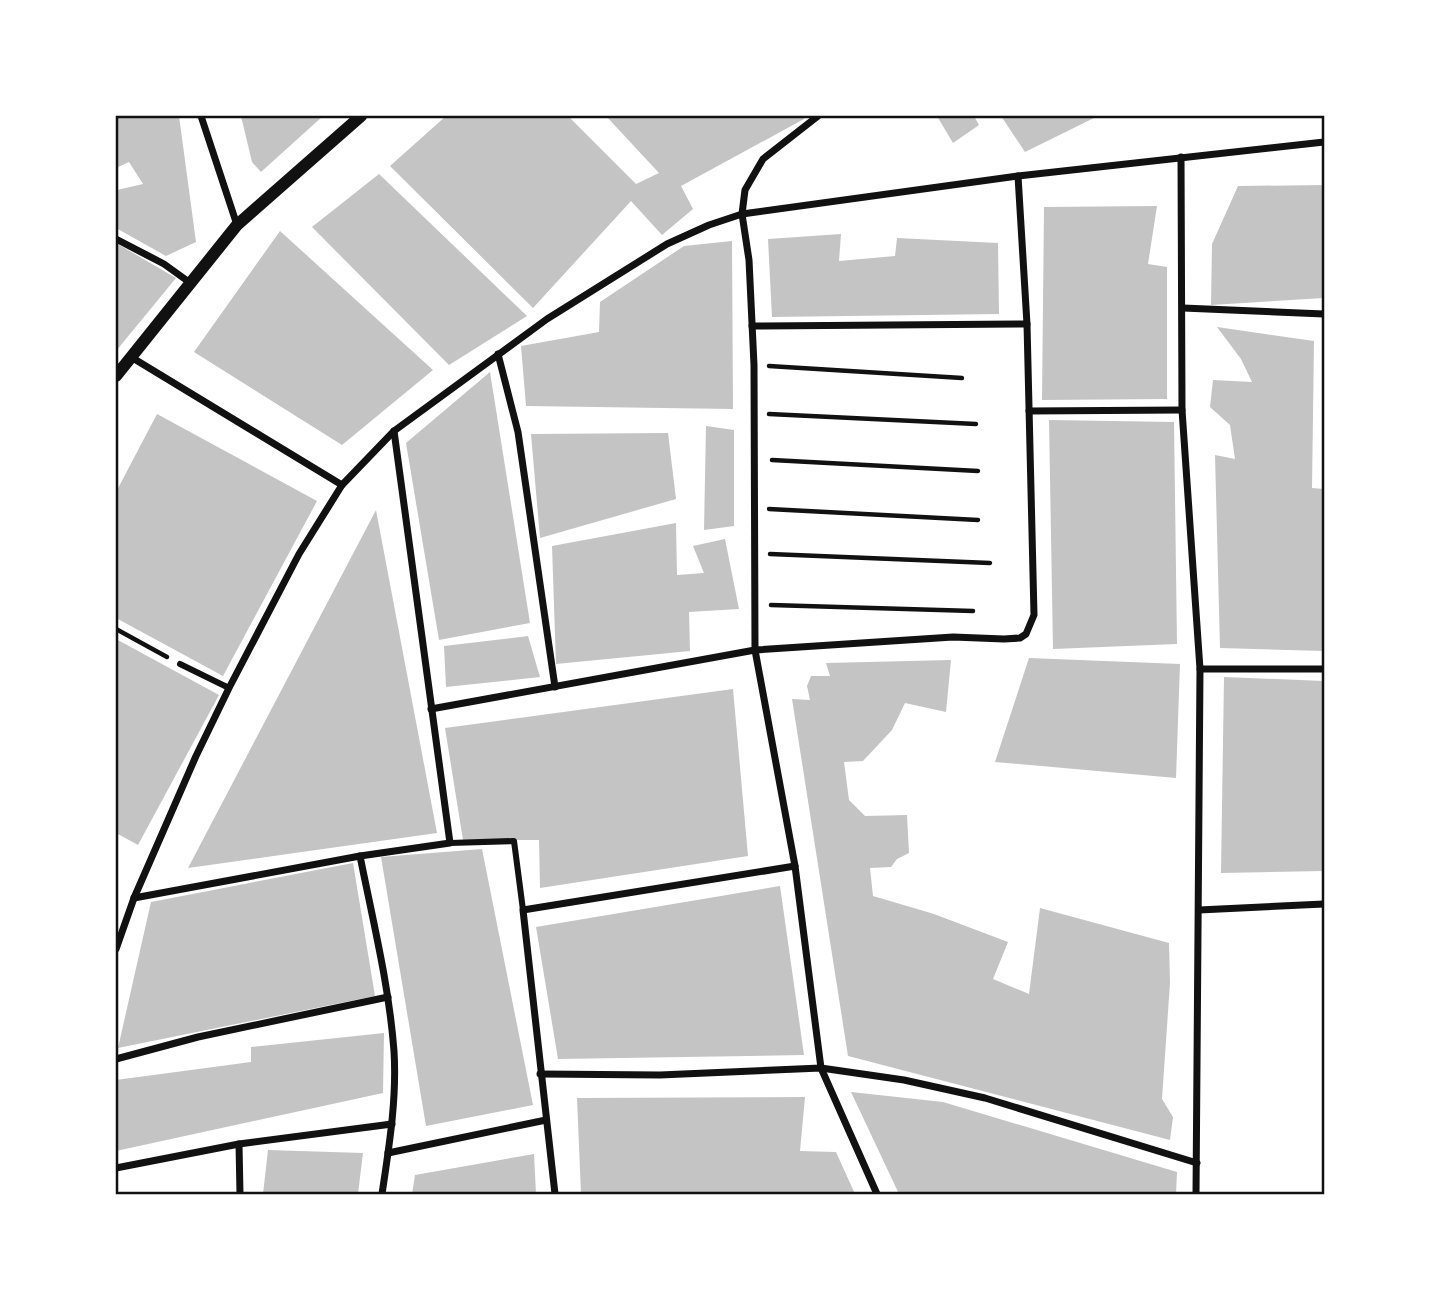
<svg xmlns="http://www.w3.org/2000/svg" width="1440" height="1310" font-family="Karla,sans-serif">
	<style>
		.building { fill: #c4c4c4 }
		.lines { fill: none; stroke-linecap: round; stroke-linejoin: round }
		.path { stroke: #111; stroke-width: 4.5 }
		.pedestrian { stroke: #111; stroke-width: 6 }
		.minor { stroke: #111; stroke-width: 7 }
		.tertiary { stroke: #111; stroke-width: 12 }
		.neatline { fill: none; stroke: #111; stroke-width: 2.5 }
	</style>
	<rect width="100%" height="100%" fill="#fff"/>
	<!-- building -->
	<g class="building">
		<path d="M 116,116 L 179,116 L 196,242 L 166,256 L 116,228 L 117,190 L 143,184 L 129,162 L 116,168 Z"/>
		<path d="M 241,116 L 323,116 L 261,172 L 252,162 Z"/>
		<path d="M 446,116 L 568,116 L 636,184 L 659,173 L 606,116 L 804,116 L 804,119 L 681,186 L 693,209 L 662,235 L 631,201 L 533,308 L 390,166 Z"/>
		<path d="M 937,116 L 974,116 L 979,125 L 953,143 Z"/>
		<path d="M 1001,116 L 1098,116 L 1025,152 Z"/>
		<path d="M 379,174 L 527,316 L 449,365 L 312,227 Z"/>
		<path d="M 1324,185 L 1324,298 L 1211,305 L 1212,244 L 1238,186 Z"/>
		<path d="M 1157,206 L 1148,264 L 1167,267 L 1167,399 L 1042,400 L 1044,207 Z"/>
		<path d="M 280,231 L 433,370 L 342,445 L 194,352 Z"/>
		<path d="M 841,234 L 839,261 L 895,256 L 897,238 L 998,243 L 999,314 L 772,317 L 768,239 Z"/>
		<path d="M 732,241 L 733,409 L 526,406 L 521,346 L 599,332 L 600,302 L 684,246 Z"/>
		<path d="M 116,243 L 176,278 L 116,351 Z"/>
		<path d="M 1217,327 L 1314,341 L 1312,488 L 1324,489 L 1324,651 L 1220,648 L 1215,455 L 1235,459 L 1230,425 L 1210,407 L 1213,380 L 1252,382 L 1241,359 Z"/>
		<path d="M 490,372 L 530,623 L 439,640 L 406,443 Z"/>
		<path d="M 157,414 L 317,501 L 223,676 L 116,618 L 116,492 Z"/>
		<path d="M 1049,420 L 1174,422 L 1177,644 L 1053,649 Z"/>
		<path d="M 706,426 L 734,430 L 734,526 L 704,530 Z"/>
		<path d="M 668,433 L 676,499 L 540,538 L 531,434 Z"/>
		<path d="M 376,510 L 437,833 L 188,868 Z"/>
		<path d="M 676,523 L 677,575 L 704,573 L 693,546 L 725,539 L 739,609 L 689,612 L 690,651 L 556,664 L 552,546 Z"/>
		<path d="M 528,636 L 540,677 L 446,687 L 444,646 Z"/>
		<path d="M 116,639 L 219,695 L 138,845 L 116,833 Z"/>
		<path d="M 1029,658 L 1180,664 L 1176,778 L 995,762 Z"/>
		<path d="M 951,660 L 946,712 L 905,703 L 892,730 L 863,761 L 844,762 L 849,800 L 865,816 L 907,815 L 909,853 L 897,859 L 891,867 L 870,868 L 873,896 L 934,914 L 1008,942 L 993,979 L 1029,994 L 1040,908 L 1169,943 L 1170,983 L 1162,1099 L 1173,1117 L 1170,1140 L 848,1056 L 792,699 L 810,700 L 807,686 L 811,676 L 830,676 L 826,663 Z"/>
		<path d="M 1224,677 L 1324,681 L 1324,871 L 1221,873 Z"/>
		<path d="M 733,689 L 748,856 L 540,888 L 539,840 L 463,840 L 445,728 Z"/>
		<path d="M 482,849 L 533,1105 L 426,1126 L 381,857 Z"/>
		<path d="M 353,863 L 375,996 L 118,1048 L 151,902 Z"/>
		<path d="M 780,886 L 804,1055 L 558,1059 L 536,927 Z"/>
		<path d="M 384,1033 L 383,1093 L 116,1151 L 116,1080 L 251,1062 L 251,1047 Z"/>
		<path d="M 851,1092 L 943,1102 L 1177,1172 L 1176,1194 L 899,1194 Z"/>
		<path d="M 805,1097 L 800,1151 L 836,1152 L 855,1194 L 581,1194 L 577,1098 Z"/>
		<path d="M 268,1150 L 363,1153 L 358,1194 L 263,1194 Z"/>
		<path d="M 534,1154 L 536,1194 L 412,1194 L 415,1175 Z"/>
	</g>
	<g class="lines">
		<!-- path -->
		<g class="path">
			<path d="M 769,366 L 962,378"/>
			<path d="M 769,414 L 976,424"/>
			<path d="M 772,460 L 978,471"/>
			<path d="M 769,509 L 978,520"/>
			<path d="M 770,554 L 990,563"/>
			<path d="M 771,605 L 973,611"/>
			<path d="M 116,629 L 167,657"/>
		</g>
		<!-- pedestrian -->
		<g class="pedestrian">
			<path d="M 180,664 L 229,688"/>
			<path d="M 450,843 L 514,841 L 523,910"/>
		</g>
		<!-- minor -->
		<g class="minor">
			<path d="M 201,116 L 237,225"/>
			<path d="M 818,116 L 763,159 L 745,190 L 742,214 L 749,260 L 754,365 L 755,650 L 795,866 L 821,1068 L 877,1194"/>
			<path d="M 1181,157 L 1182,410 L 1200,669 L 1196,1194"/>
			<path d="M 116,239 L 164,264 L 189,282"/>
			<path d="M 1183,308 L 1324,314"/>
			<path d="M 752,326 L 1027,324"/>
			<path d="M 498,354 L 518,432 L 555,687"/>
			<path d="M 131,357 L 342,485"/>
			<path d="M 1029,411 L 1182,410"/>
			<path d="M 1200,669 L 1324,669"/>
			<path d="M 431,709 L 755,650 L 953,637 L 1004,639 L 1020,638 L 1026,634 L 1034,615 L 1027,324 L 1018,176"/>
			<path d="M 360,856 C 373,921 389,985 394,1051 C 397,1099 389,1147 382,1194"/>
			<path d="M 134,898 L 360,856 L 450,843 L 394,431"/>
			<path d="M 1199,910 L 1324,904"/>
			<path d="M 116,949 L 134,898 L 196,756 L 229,688 L 299,554 L 342,485 L 394,431 L 547,319 L 667,244 L 709,225 L 742,214 L 1018,176 L 1324,142"/>
			<path d="M 116,1059 L 198,1037 L 388,997"/>
			<path d="M 540,1074 L 660,1075 L 821,1068 L 904,1080 L 985,1098 L 1197,1163"/>
			<path d="M 239,1144 L 240,1194"/>
			<path d="M 388,1153 L 546,1120"/>
			<path d="M 116,1168 L 239,1144 L 392,1124"/>
			<path d="M 555,1194 L 523,910 L 795,866"/>
		</g>
		<!-- tertiary -->
		<path class="tertiary" d="M 116,376 L 237,225 L 361,116"/>
	</g>
	<!-- border -->
	<rect width="1440" height="1310" fill="none" stroke="#ffffff" stroke-width="234"/>
	<rect x="117" y="117" width="1206" height="1076" class="neatline"/>
</svg>
